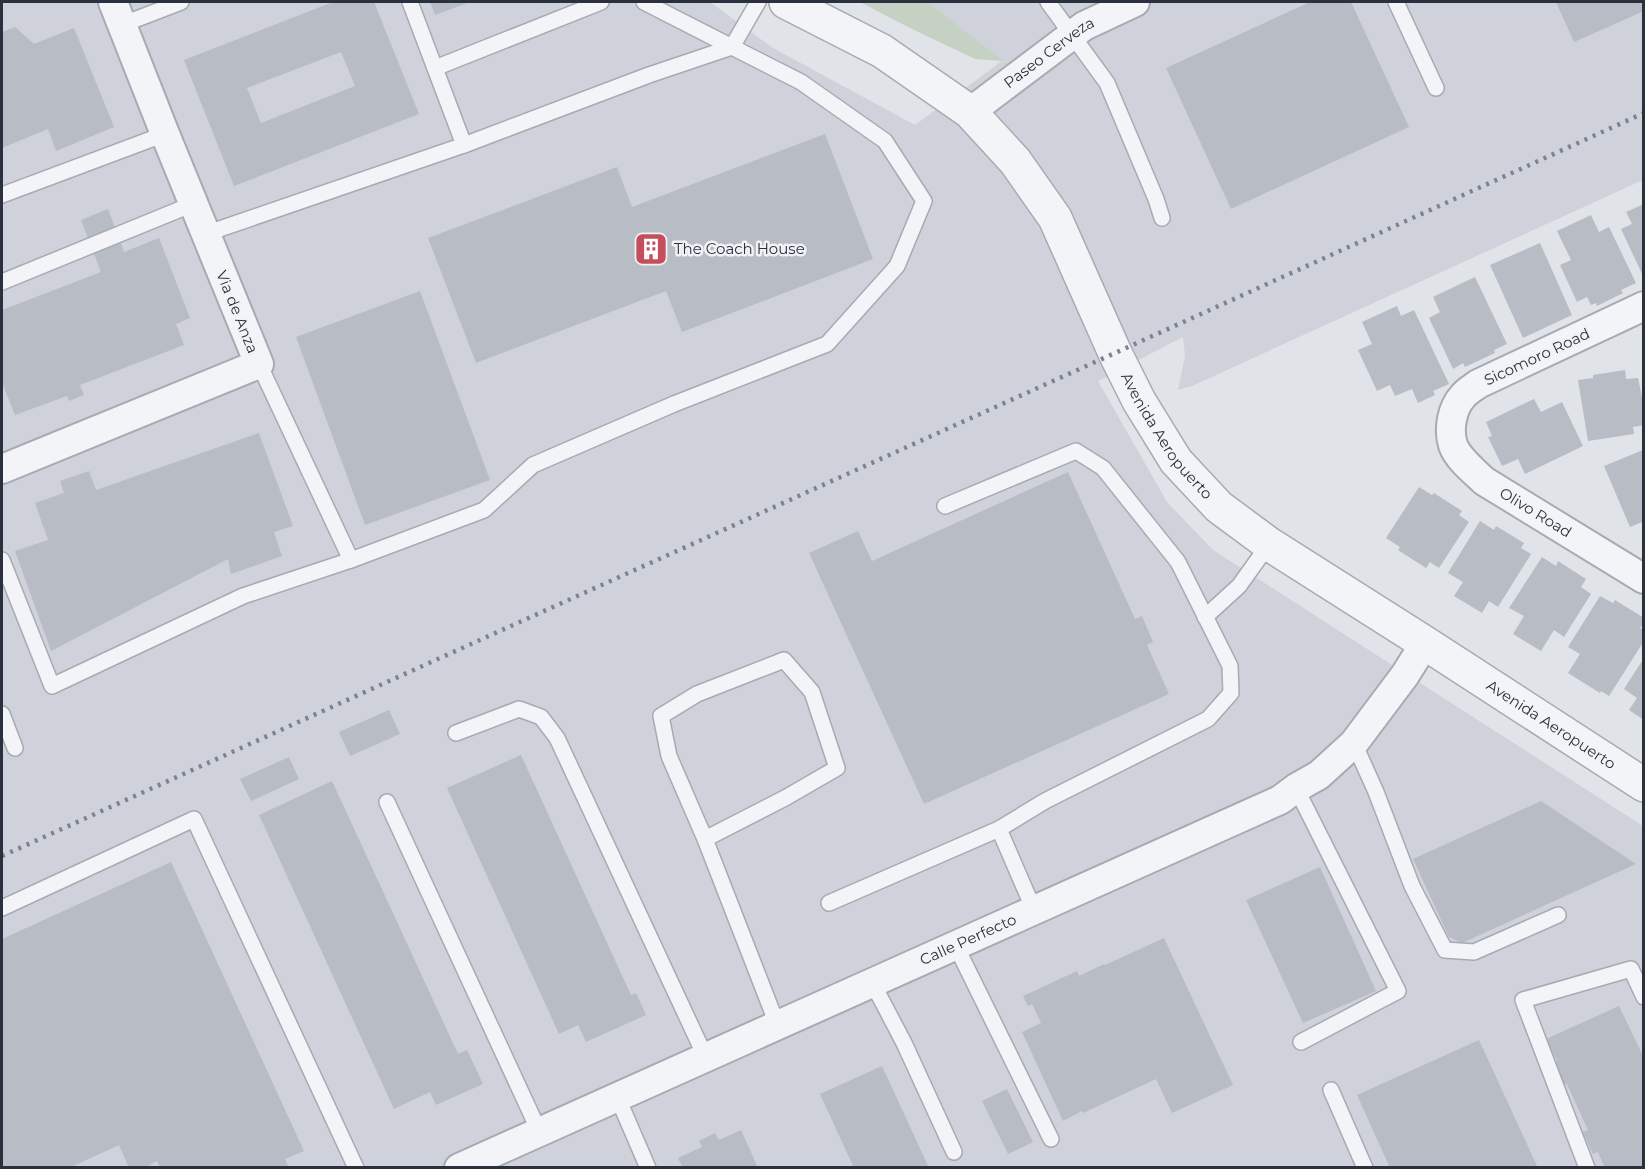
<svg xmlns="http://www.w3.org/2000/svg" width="1645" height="1169" font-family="Montserrat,sans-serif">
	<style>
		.built { fill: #cfd2da }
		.green { fill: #c5d1c2 }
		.building { fill: #b8bcc5; fill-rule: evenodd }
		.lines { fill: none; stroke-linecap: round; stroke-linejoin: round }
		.service-casing { stroke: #a6aab2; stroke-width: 18 }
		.minor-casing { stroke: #a6aab2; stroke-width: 32 }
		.tertiary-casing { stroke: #a6aab2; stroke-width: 36 }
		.service { stroke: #f3f4f7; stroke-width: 15 }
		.minor { stroke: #f3f4f7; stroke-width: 28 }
		.tertiary { stroke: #f3f4f7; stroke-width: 33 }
		.rail { stroke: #7b8291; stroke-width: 4.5; stroke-dasharray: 3 6; stroke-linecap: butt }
		.labels { text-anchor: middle; stroke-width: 5; stroke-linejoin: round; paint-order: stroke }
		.street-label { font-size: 15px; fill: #2a313e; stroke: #f0f2f6 }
		.poi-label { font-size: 15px; fill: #2a313e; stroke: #f0f2f6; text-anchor: start }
	</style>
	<rect width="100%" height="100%" fill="#e0e3e8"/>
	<!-- built -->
	<path class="built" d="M 2,2 L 710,2 L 773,48 L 915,125 L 1002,61 L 928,2 L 1643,2 L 1643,180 L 1192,386 L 1178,390 L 1185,356 L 1183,337 L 1098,381 L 1167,502 L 1213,550 L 1643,826 L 1643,1167 L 2,1168 Z"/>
	<!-- green -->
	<path class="green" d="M 860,2 L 928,2 L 1003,61 L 975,59 L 908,27 Z"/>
	<!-- building -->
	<g class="building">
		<path d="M 333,2 L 374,2 L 419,114 L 234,186 L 184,60 ZM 341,52 L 355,86 L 261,123 L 247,88 Z"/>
		<path d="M 430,2 L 470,2 L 435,15 Z"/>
		<path d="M 1310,2 L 1351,2 L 1409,127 L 1231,209 L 1166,68 Z"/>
		<path d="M 1556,2 L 1644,2 L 1644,11 L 1574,42 Z"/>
		<path d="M 15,27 L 34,44 L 74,28 L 114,127 L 56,151 L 48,129 L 2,148 L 2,32 Z"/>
		<path d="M 825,134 L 873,259 L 682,332 L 666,291 L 476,363 L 428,238 L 617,167 L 632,207 Z"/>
		<path d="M 1644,204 L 1644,278 L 1621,229 L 1632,224 L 1626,212 Z"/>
		<path d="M 108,209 L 124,252 L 159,238 L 190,318 L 176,324 L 184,345 L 80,385 L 84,395 L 69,401 L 67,396 L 15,415 L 3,385 L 2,386 L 2,310 L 101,272 L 81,220 Z"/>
		<path d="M 1591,215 L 1599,232 L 1609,227 L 1636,283 L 1621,290 L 1623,293 L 1597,306 L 1596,303 L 1591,305 L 1587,297 L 1577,302 L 1560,265 L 1571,260 L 1557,231 Z"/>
		<path d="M 1540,243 L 1572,315 L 1523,338 L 1490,265 Z"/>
		<path d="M 1475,277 L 1507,344 L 1494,350 L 1495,353 L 1465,367 L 1463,363 L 1453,369 L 1429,318 L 1440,312 L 1433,297 Z"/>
		<path d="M 420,291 L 490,480 L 365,525 L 296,337 Z"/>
		<path d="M 1397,306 L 1401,316 L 1414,310 L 1449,384 L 1433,391 L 1435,395 L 1418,403 L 1412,389 L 1395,396 L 1390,385 L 1377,391 L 1358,350 L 1372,344 L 1362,322 Z"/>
		<path d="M 1625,370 L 1626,379 L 1638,378 L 1644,408 L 1644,425 L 1633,427 L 1634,434 L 1588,441 L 1578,380 L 1593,378 L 1593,375 Z"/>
		<path d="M 1534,399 L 1541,412 L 1562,402 L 1583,446 L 1525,474 L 1518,459 L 1502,466 L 1488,437 L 1492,436 L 1486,422 Z"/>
		<path d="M 259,433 L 293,526 L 274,532 L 282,556 L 231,574 L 228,559 L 51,651 L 15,551 L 48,540 L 35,503 L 64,493 L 60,481 L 89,471 L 96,490 Z"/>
		<path d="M 1643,450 L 1643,526 L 1642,522 L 1630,527 L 1604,466 Z"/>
		<path d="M 1068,472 L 1135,619 L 1142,616 L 1153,642 L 1147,645 L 1169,694 L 924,804 L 809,553 L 858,531 L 872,561 Z"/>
		<path d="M 1419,487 L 1432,495 L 1434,493 L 1462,511 L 1459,515 L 1469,522 L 1439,568 L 1430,562 L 1426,568 L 1398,550 L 1400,547 L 1386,538 Z"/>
		<path d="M 1480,521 L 1494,530 L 1496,526 L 1524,543 L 1521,548 L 1531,554 L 1498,607 L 1489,601 L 1482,613 L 1454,596 L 1463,582 L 1448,573 Z"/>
		<path d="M 1542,557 L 1556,566 L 1558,561 L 1586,579 L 1581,587 L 1591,594 L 1564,637 L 1554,630 L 1541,651 L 1513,634 L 1524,616 L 1509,608 Z"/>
		<path d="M 1600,596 L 1613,603 L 1615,600 L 1644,618 L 1644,622 L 1640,628 L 1644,630 L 1644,641 L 1609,696 L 1601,691 L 1600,693 L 1568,673 L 1580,654 L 1568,647 Z"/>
		<path d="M 1644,658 L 1644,720 L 1629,710 L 1637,698 L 1624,689 Z"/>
		<path d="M 389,710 L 400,734 L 350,756 L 339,732 Z"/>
		<path d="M 521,755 L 631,995 L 636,993 L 646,1015 L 586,1042 L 578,1025 L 559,1034 L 447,788 Z"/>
		<path d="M 289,757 L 299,779 L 251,801 L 240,779 Z"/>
		<path d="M 332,781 L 458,1054 L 467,1050 L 483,1084 L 436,1105 L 430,1092 L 394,1109 L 259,815 Z"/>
		<path d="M 1541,801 L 1636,864 L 1462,943 L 1449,937 L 1413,859 Z"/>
		<path d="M 171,862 L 304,1151 L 285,1159 L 289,1168 L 160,1168 L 157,1161 L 144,1168 L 129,1168 L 119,1145 L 69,1168 L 2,1168 L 2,939 Z"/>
		<path d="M 1320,867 L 1376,991 L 1303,1023 L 1246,900 Z"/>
		<path d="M 1164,938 L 1233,1085 L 1172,1113 L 1156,1079 L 1083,1113 L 1082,1111 L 1063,1121 L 1022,1032 L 1041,1023 L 1032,1004 L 1028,1006 L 1023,996 L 1077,971 L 1079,976 L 1104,964 L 1105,965 Z"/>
		<path d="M 1619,1006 L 1644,1058 L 1644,1168 L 1605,1168 L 1598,1152 L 1593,1154 L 1583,1132 L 1588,1130 L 1567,1084 L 1563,1086 L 1552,1063 L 1557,1061 L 1546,1039 Z"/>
		<path d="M 1479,1040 L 1538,1168 L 1390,1168 L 1357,1095 Z"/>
		<path d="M 882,1066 L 929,1168 L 854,1168 L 820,1094 Z"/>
		<path d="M 1007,1089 L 1033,1142 L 1008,1154 L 982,1101 Z"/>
		<path d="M 741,1130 L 758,1168 L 683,1168 L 678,1158 L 702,1147 L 699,1141 L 715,1133 L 719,1140 Z"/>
	</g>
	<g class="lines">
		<!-- service casing -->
		<g class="service-casing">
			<g id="service">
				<path d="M 644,2 L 732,47 L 758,2"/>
				<path d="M 1048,2 L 1107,83 L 1156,199 L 1162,218"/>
				<path d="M 1396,2 L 1436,88"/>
				<path d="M 121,25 L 181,2"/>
				<path d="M 435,68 L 601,2"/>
				<path d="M 2,195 L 165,134"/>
				<path d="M 205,234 L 464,145 L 410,2"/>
				<path d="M 2,282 L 193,204"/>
				<path d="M 259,364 L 351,560 L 484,510 L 533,465 L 674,404 L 827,344 L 897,266 L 924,201 L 885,141 L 801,82 L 732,47 L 649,75 L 464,145"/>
				<path d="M 945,506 L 1076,451 L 1103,468 L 1178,562 L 1230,666 L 1231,693 L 1208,719 L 1045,801 L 999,829 L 1034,910"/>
				<path d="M 2,560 L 52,686 L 243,596 L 351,560"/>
				<path d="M 1205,617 L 1239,586 L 1269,544"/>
				<path d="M 2,714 L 15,748"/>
				<path d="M 456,733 L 519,709 L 541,717 L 557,738 L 705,1056"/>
				<path d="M 1354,743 L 1376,792 L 1412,886 L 1445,950 L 1474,952 L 1558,915"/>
				<path d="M 1296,788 L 1398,991 L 1301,1042"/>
				<path d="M 387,802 L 539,1131"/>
				<path d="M 705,839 L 785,798 L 837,768 L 812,692 L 784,660 L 697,694 L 661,716 L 669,756 L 705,839 L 777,1024"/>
				<path d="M 829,903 L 999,829"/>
				<path d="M 2,908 L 194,819 L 356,1168"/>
				<path d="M 955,944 L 1051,1139"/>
				<path d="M 872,982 L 904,1043 L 954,1152"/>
				<path d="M 1331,1090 L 1365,1168"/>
				<path d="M 617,1096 L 648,1168"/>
				<path d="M 1587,1168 L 1523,1000 L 1631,969 L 1644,997"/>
			</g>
		</g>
		<!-- minor casing -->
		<g class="minor-casing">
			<g id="minor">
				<path id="s1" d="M 970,112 L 1084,26 L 1135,2"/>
				<path id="s2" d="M 1644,306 L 1478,384 C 1473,388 1467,391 1463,396 C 1452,408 1448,429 1453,445 C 1458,459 1474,471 1484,481 L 1644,579"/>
				<path d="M 2,469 L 259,364 L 165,134 L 113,2"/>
				<path id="s3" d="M 459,1168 L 1280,800 L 1296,788 L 1319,775 L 1354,743 L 1405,675 L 1425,643"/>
			</g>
		</g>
		<!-- tertiary casing -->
		<g class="tertiary-casing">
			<g id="tertiary">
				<path id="s4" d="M 786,2 L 882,51 L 970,112 L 1015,161 L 1055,218 L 1115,353 L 1139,401 L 1176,461 L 1219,507 L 1269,544 L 1425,643 L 1644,785"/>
			</g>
		</g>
		<!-- service -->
		<use href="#service" class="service"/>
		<!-- minor -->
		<use href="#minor" class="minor"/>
		<!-- tertiary -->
		<use href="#tertiary" class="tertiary"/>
		<!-- rail -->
		<path class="rail" d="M 2,856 L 1115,353 L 1644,113"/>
	</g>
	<!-- icons -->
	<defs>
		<g id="building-square" transform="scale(1.725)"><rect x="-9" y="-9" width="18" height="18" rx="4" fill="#c44e5c" stroke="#f0f2f6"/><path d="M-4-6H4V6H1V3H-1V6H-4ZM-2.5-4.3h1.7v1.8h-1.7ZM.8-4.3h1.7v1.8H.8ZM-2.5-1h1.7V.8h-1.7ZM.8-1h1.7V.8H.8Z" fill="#fff"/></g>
	</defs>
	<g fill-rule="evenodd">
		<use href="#building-square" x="651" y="249"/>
	</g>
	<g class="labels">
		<!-- street labels -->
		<g class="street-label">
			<text dy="5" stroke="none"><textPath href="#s1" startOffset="99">Paseo Cerveza</textPath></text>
			<text transform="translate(237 312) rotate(68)" y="5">Via de Anza</text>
			<text transform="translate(1537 357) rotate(-25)" y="5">Sicomoro Road</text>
			<text dy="5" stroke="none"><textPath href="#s4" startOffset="597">Avenida Aeropuerto</textPath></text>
			<text dy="5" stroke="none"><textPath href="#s2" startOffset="363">Olivo Road</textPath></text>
			<text dy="5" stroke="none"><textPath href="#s4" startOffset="1083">Avenida Aeropuerto</textPath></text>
			<text dy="5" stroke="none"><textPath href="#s3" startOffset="558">Calle Perfecto</textPath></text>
		</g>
		<!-- poi labels -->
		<g class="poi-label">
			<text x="674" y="254">The Coach House</text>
		</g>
	</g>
	<!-- border -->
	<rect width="1645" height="1169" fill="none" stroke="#2a313e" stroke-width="6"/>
</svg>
